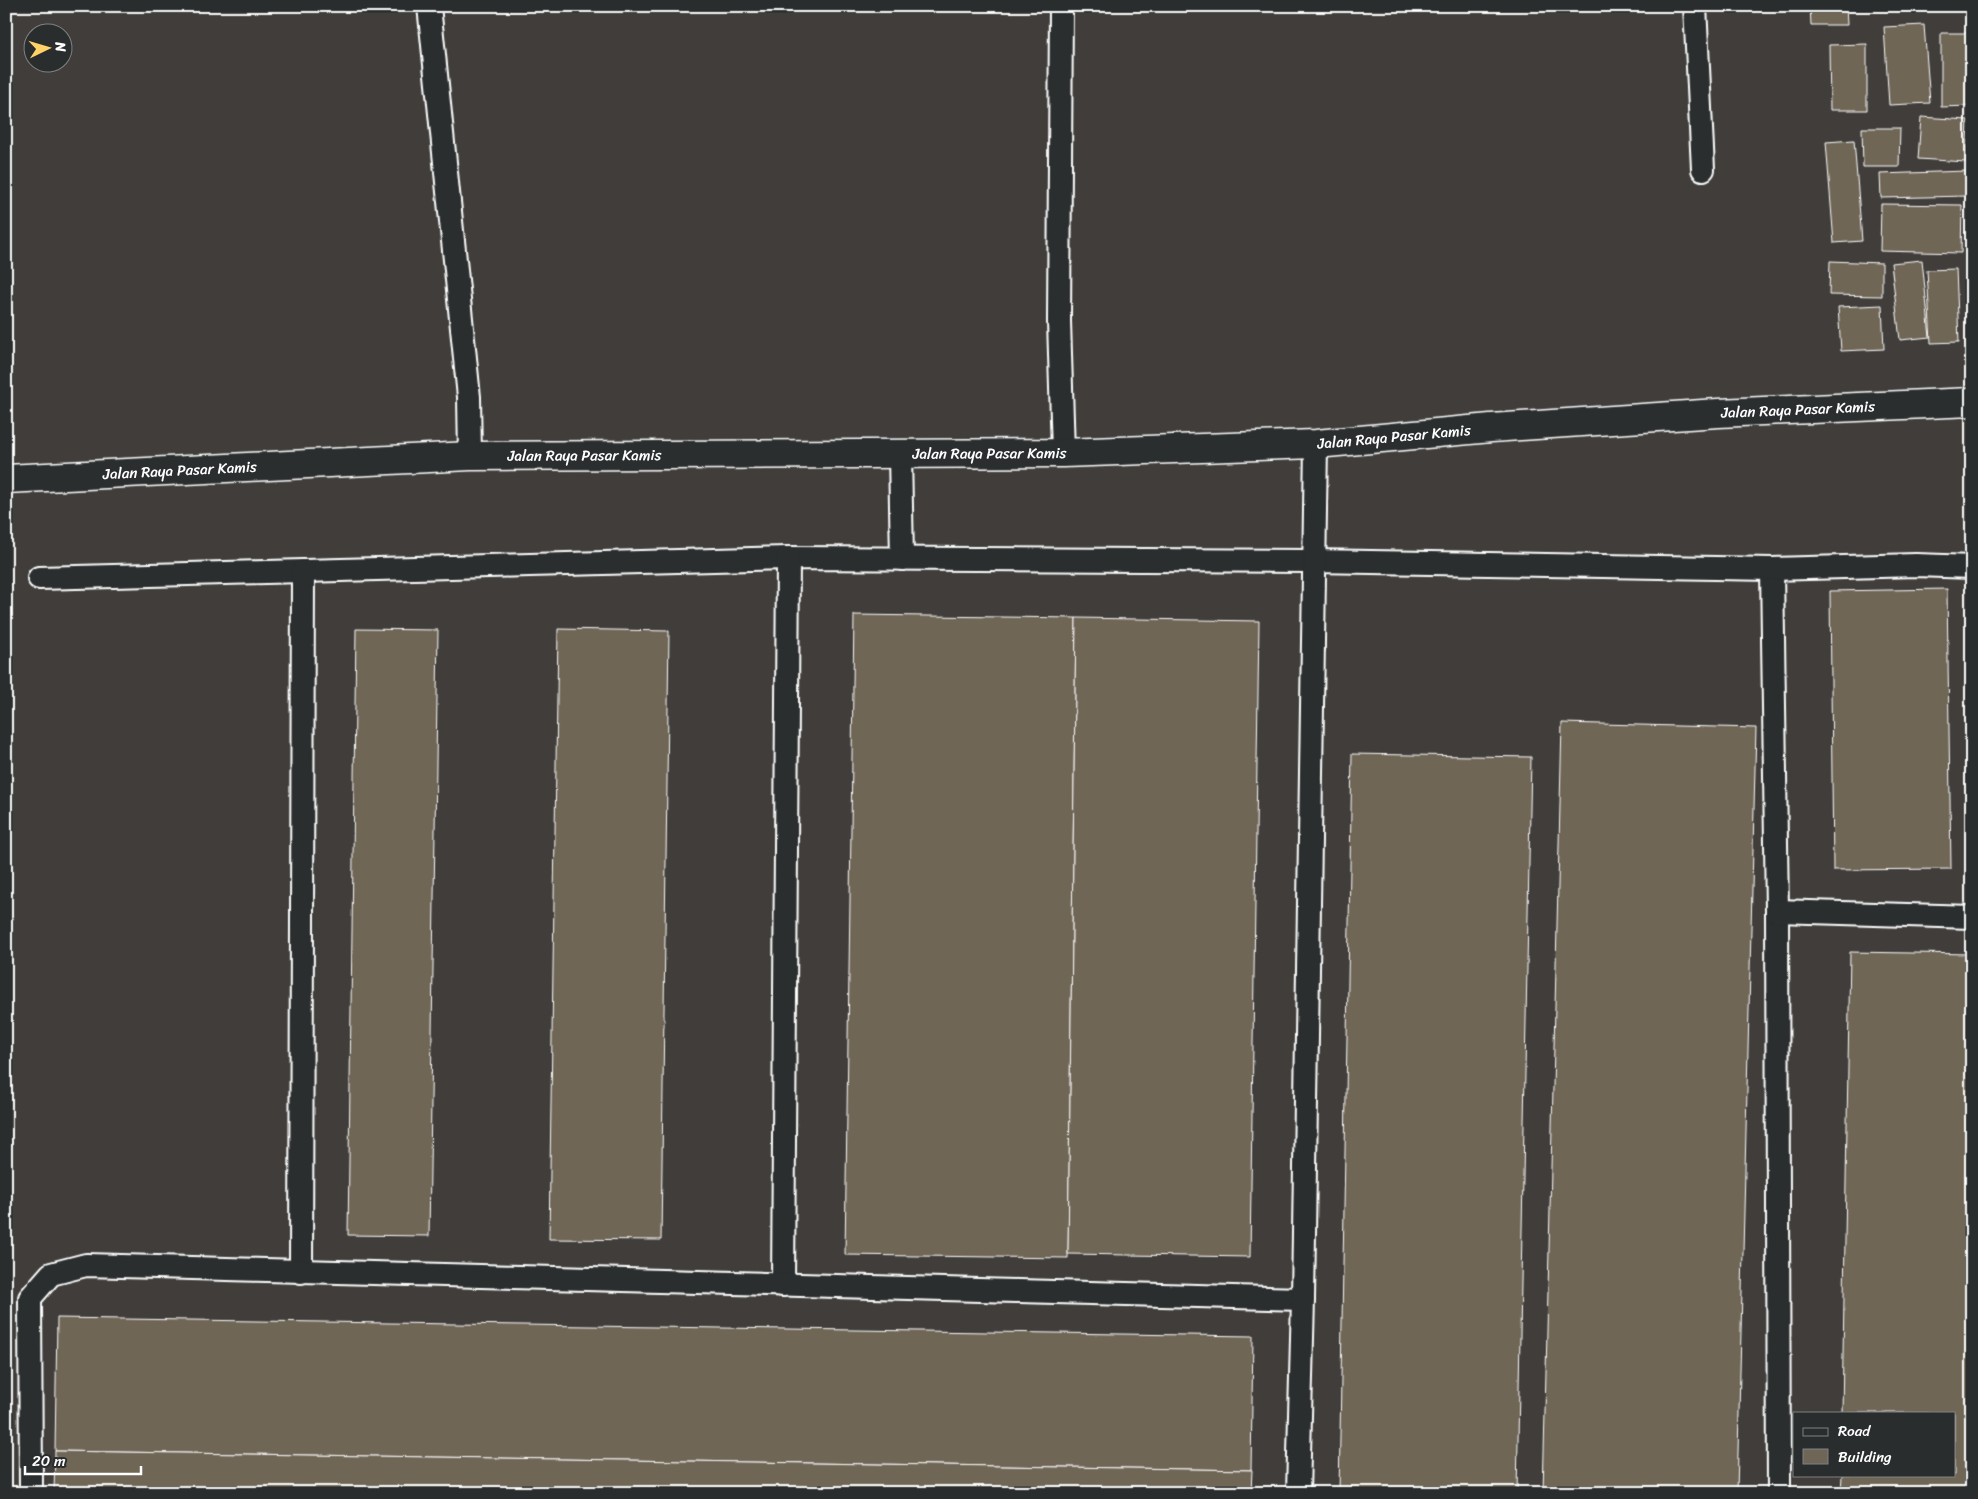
<svg xmlns="http://www.w3.org/2000/svg" width="1978" height="1499" font-family="Sriracha,sans-serif">
	<style>
		.built { fill: #3f3e3a; fill-rule: evenodd }
		.building { fill: #6f6657; stroke: #fff }
		.lines { fill: none; stroke-linecap: round; stroke-linejoin: round }
		.lane-casing { stroke: #fff; stroke-width: 26 }
		.secondary-casing { stroke: #fff; stroke-width: 31 }
		.lane { stroke: #2a2d2e; stroke-width: 22 }
		.secondary { stroke: #2a2d2e; stroke-width: 28 }
		.labels { text-anchor: middle; stroke-width: 5; stroke-linejoin: round; paint-order: stroke }
		.street-label { font-size: 15px; fill: #fff; stroke: #2a2d2e }
	</style>
	<rect width="100%" height="100%" fill="#2a2d2e"/>
	<filter id="ink" filterUnits="userSpaceOnUse"><feTurbulence type="fractalNoise" baseFrequency=".02" numOctaves="2"/><feDisplacementMap in="SourceGraphic" scale="10" xChannelSelector="R" yChannelSelector="G"/><feConvolveMatrix kernelMatrix="1 2 1 2 8 2 1 2 1" color-interpolation-filters="sRGB"/></filter>
	<g filter="url(#ink)">
		<!-- built -->
		<path class="built" d="M 6,6 L 1972,6 L 1972,1493 L 6,1493 ZM 32,32 L 62,32 L 62,62 L 32,62 ZM 1794,1413 L 1954,1413 L 1954,1475 L 1794,1475 Z"/>
		<!-- building -->
		<g class="building">
			<path d="M 1810,6 L 1846,6 L 1847,25 L 1811,25 Z"/>
			<rect x="1879" y="6" width="45" height="2"/>
			<path d="M 1924,25 L 1930,103 L 1889,105 L 1884,27 Z"/>
			<path d="M 1941,33 L 1969,33 L 1970,106 L 1941,107 Z"/>
			<path d="M 1867,44 L 1867,110 L 1830,110 L 1829,45 Z"/>
			<path d="M 1921,117 L 1968,120 L 1966,162 L 1918,159 Z"/>
			<path d="M 1862,128 L 1900,128 L 1899,167 L 1863,167 Z"/>
			<path d="M 1854,140 L 1862,241 L 1834,243 L 1826,142 Z"/>
			<path d="M 1966,171 L 1967,196 L 1881,198 L 1880,174 Z"/>
			<path d="M 1881,204 L 1962,205 L 1961,253 L 1880,251 Z"/>
			<path d="M 1922,260 L 1930,337 L 1900,340 L 1891,263 Z"/>
			<path d="M 1830,261 L 1882,263 L 1882,296 L 1829,295 Z"/>
			<path d="M 1956,269 L 1959,342 L 1931,343 L 1927,270 Z"/>
			<path d="M 1882,305 L 1884,349 L 1841,351 L 1838,307 Z"/>
			<path d="M 1947,589 L 1951,869 L 1833,870 L 1830,591 Z"/>
			<path d="M 854,615 L 1076,618 L 1068,1258 L 845,1255 Z"/>
			<path d="M 1076,618 L 1259,621 L 1250,1257 L 1068,1254 Z"/>
			<path d="M 356,629 L 438,630 L 429,1236 L 348,1235 Z"/>
			<path d="M 558,629 L 669,631 L 661,1240 L 549,1239 Z"/>
			<path d="M 1562,723 L 1756,728 L 1737,1493 L 1543,1493 Z"/>
			<path d="M 1352,754 L 1531,757 L 1517,1493 L 1339,1493 Z"/>
			<path d="M 1850,952 L 1972,954 L 1972,1493 L 1841,1493 L 1842,1475 L 1954,1475 L 1954,1413 L 1842,1413 Z"/>
			<path d="M 57,1318 L 1253,1336 L 1251,1470 L 55,1451 Z"/>
			<path d="M 55,1451 L 1252,1470 L 1251,1493 L 54,1493 Z"/>
		</g>
		<g class="lines">
			<!-- lane casing -->
			<g class="lane-casing">
				<g id="lane">
					<path d="M 429,6 L 469,397 L 470,456"/>
					<path d="M 1061,6 L 1059,321 L 1063,453"/>
					<path d="M 1695,6 L 1703,169"/>
					<path d="M 900,454 L 902,559"/>
					<path d="M 1772,569 L 1777,911 L 1779,1493"/>
					<path d="M 39,578 L 788,558 L 1312,561 L 1772,569 L 1916,565 L 1972,567"/>
					<path d="M 1777,911 L 1972,917"/>
					<path d="M 301,1272 L 303,571"/>
					<path d="M 783,1285 L 788,558"/>
					<path d="M 31,1493 L 30,1298 L 51,1274 L 86,1265 L 1303,1299"/>
					<path d="M 1298,1493 L 1303,1299 L 1316,444"/>
				</g>
			</g>
			<!-- secondary casing -->
			<g class="secondary-casing">
				<g id="secondary">
					<path id="s1" d="M 6,479 L 470,456 L 1063,453 L 1316,444 L 1491,428 L 1718,413 L 1972,402"/>
				</g>
			</g>
			<!-- lane -->
			<use href="#lane" class="lane"/>
			<!-- secondary -->
			<use href="#secondary" class="secondary"/>
		</g>
	</g>
	<g class="labels">
		<!-- street labels -->
		<g class="street-label">
			<text dy="5" stroke="none"><textPath href="#s1" startOffset="1794">Jalan Raya Pasar Kamis</textPath></text>
			<text dy="5" stroke="none"><textPath href="#s1" startOffset="1389">Jalan Raya Pasar Kamis</textPath></text>
			<text dy="5" stroke="none"><textPath href="#s1" startOffset="984">Jalan Raya Pasar Kamis</textPath></text>
			<text dy="5" stroke="none"><textPath href="#s1" startOffset="579">Jalan Raya Pasar Kamis</textPath></text>
			<text dy="5" stroke="none"><textPath href="#s1" startOffset="174">Jalan Raya Pasar Kamis</textPath></text>
		</g>
	</g>
	<!-- margin -->
	<rect width="1978" height="1499" fill="none" stroke="#2a2d2e" stroke-width="25"/>
	<rect x="12" y="12" width="1953" height="1474" fill="none" stroke="#fff" stroke-width="2" filter="url(#ink)"/>
	<!-- legend -->
	<rect x="1793" y="1412" width="162" height="65" fill="#2a2d2e" stroke="#7f8182"/>
	<rect x="1803" y="1428" width="25" height="8" fill="#2a2d2e" stroke="#7f8182"/>
	<text x="1838" y="1436" font-size="15" fill="#ffffff">Road</text>
	<rect x="1803" y="1449" width="25" height="15" fill="#6f6657" stroke="#7f8182"/>
	<text x="1838" y="1462" font-size="15" fill="#ffffff">Building</text>
	<!-- north arrow -->
	<g transform="translate(48 48) rotate(85)"><circle r="24" fill="#2a2d2e" stroke="#7f8182"/>
	<path d="M0-4L9 19L0 12L-9 19Z" fill="#ffd166"/>
	<text y="-8" font-size="14" font-weight="bold" text-anchor="middle" fill="#ffffff">N</text>
	</g>
	<!-- scale -->
	<path d="M25 1466v8h116v-8" fill="none" stroke="#ffffff" stroke-width="2.5"/>
	<text x="32" y="1466" font-size="15" fill="#ffffff" stroke="#2a2d2e" stroke-width="4" paint-order="stroke">20 m</text>
</svg>
